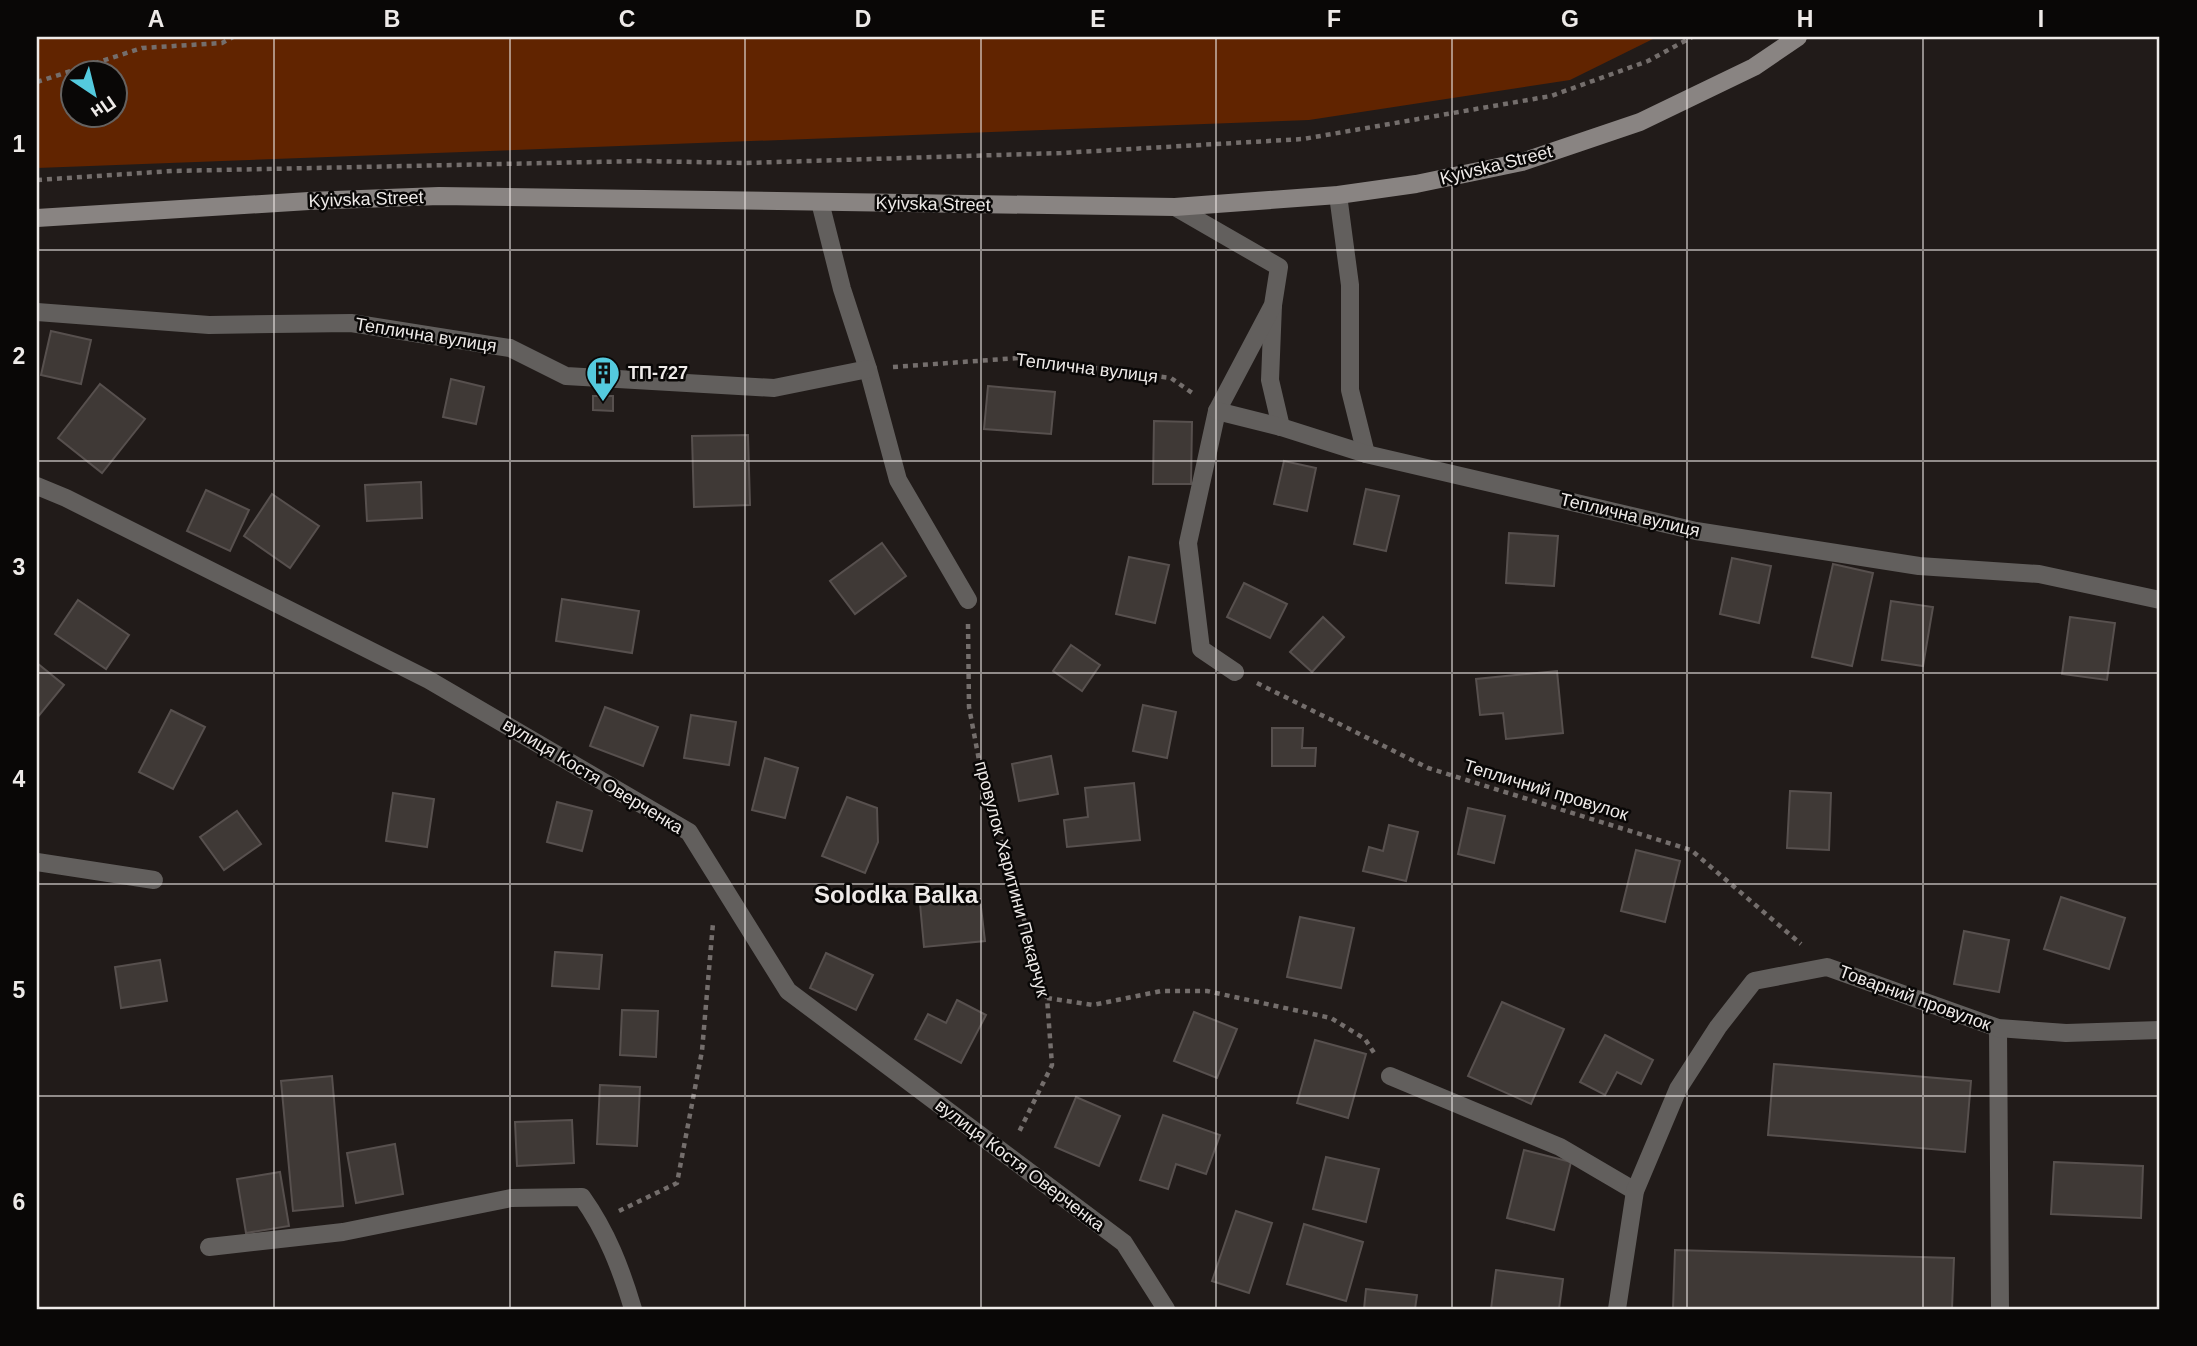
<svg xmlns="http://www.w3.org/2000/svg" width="2197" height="1346" font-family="Helvetica,sans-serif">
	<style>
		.green { fill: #612400; fill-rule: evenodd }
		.building { fill: #3f3936; stroke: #57504e; stroke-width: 2 }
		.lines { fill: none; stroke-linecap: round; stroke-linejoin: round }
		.path { stroke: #746e6c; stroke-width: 4.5; stroke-dasharray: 5 5; stroke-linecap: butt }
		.lane { stroke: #625f5d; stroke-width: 18 }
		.street { stroke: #625f5d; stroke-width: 18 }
		.secondary { stroke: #898482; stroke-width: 18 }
		.grid { fill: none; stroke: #eeeae8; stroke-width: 2; stroke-opacity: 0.55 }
		.labels { text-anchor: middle; stroke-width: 5; stroke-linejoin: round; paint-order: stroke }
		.street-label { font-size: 18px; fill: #eeeae8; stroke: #090706 }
		.poi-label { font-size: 18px; font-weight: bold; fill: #eeeae8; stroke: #090706; text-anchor: start }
		.district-label { font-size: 24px; font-weight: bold; fill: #eeeae8; stroke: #090706 }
		.neatline { fill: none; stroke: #eeeae8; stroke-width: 2.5 }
		.grid-label { font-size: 23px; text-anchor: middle; font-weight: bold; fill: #eeeae8 }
	</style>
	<rect width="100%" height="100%" fill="#211b19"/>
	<!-- green -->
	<path class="green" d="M 37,37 L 1657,37 L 1570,80 L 1309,120 L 37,168 ZM 74,74 L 116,74 L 116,116 L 74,116 Z"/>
	<!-- building -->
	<g class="building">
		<path d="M 51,331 L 91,340 L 81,384 L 41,375 Z"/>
		<path d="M 451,379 L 484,387 L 476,424 L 443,417 Z"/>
		<path d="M 100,384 L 145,419 L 102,473 L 58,438 Z"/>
		<path d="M 988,386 L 1055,392 L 1051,434 L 984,429 Z"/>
		<path d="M 593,396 L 613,396 L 613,411 L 593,410 Z"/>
		<path d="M 1154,421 L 1192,422 L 1191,484 L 1153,484 Z"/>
		<path d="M 748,435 L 750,505 L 694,507 L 692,436 Z"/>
		<path d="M 1284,461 L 1316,468 L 1307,511 L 1274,504 Z"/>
		<path d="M 421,482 L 422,518 L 367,521 L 365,485 Z"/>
		<path d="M 1366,489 L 1399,496 L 1386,551 L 1354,544 Z"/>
		<path d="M 206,490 L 249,510 L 230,551 L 187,531 Z"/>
		<path d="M 272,494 L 319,526 L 290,568 L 244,536 Z"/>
		<path d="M 1509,533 L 1558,536 L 1554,586 L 1506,583 Z"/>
		<path d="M 882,543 L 906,576 L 855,614 L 830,581 Z"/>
		<path d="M 1129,557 L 1169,565 L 1155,623 L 1116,614 Z"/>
		<path d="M 1732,558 L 1771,566 L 1759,623 L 1720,614 Z"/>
		<path d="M 1833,564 L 1873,573 L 1852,666 L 1812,657 Z"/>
		<path d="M 1244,583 L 1287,604 L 1270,638 L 1227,617 Z"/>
		<path d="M 562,599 L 639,611 L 632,653 L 556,641 Z"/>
		<path d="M 78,600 L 129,635 L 106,669 L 55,634 Z"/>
		<path d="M 1891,601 L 1933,607 L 1923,666 L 1882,660 Z"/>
		<path d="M 1323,617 L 1344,637 L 1312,672 L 1290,652 Z"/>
		<path d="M 2070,617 L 2115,623 L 2107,680 L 2062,674 Z"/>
		<path d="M 1071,645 L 1100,665 L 1082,691 L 1053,671 Z"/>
		<path d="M 37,663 L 64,685 L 37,718 Z"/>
		<path d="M 1557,671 L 1563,733 L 1506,739 L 1503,713 L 1480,715 L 1476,679 Z"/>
		<path d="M 1143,705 L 1176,712 L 1167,758 L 1133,751 Z"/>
		<path d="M 605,707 L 658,727 L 643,766 L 590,746 Z"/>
		<path d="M 171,710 L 205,727 L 173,789 L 139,772 Z"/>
		<path d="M 691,715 L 736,722 L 729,765 L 684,758 Z"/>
		<path d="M 1272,728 L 1303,728 L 1302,748 L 1316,748 L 1315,766 L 1272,766 Z"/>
		<path d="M 1051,756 L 1058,794 L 1019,801 L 1012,764 Z"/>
		<path d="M 765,758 L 798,768 L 785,818 L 752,810 Z"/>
		<path d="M 1134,783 L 1140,840 L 1067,847 L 1064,820 L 1088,817 L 1085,788 Z"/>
		<path d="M 1790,791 L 1831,793 L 1829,850 L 1787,848 Z"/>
		<path d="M 393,793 L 434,799 L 427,847 L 386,841 Z"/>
		<path d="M 847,797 L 877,808 L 878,842 L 865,873 L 822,856 Z"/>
		<path d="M 557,802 L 592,811 L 582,851 L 547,842 Z"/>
		<path d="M 1468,808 L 1505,816 L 1494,863 L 1458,854 Z"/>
		<path d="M 237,811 L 261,844 L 224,870 L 200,837 Z"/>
		<path d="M 1389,825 L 1418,832 L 1406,881 L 1363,871 L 1369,847 L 1383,851 Z"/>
		<path d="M 1636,850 L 1680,861 L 1665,922 L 1621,911 Z"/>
		<path d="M 2061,897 L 2125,918 L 2109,969 L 2044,949 Z"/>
		<path d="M 980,899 L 985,941 L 924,947 L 920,904 Z"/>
		<path d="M 1300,917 L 1354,928 L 1341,988 L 1287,977 Z"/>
		<path d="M 1964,931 L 2009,940 L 1999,992 L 1954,984 Z"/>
		<path d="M 555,952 L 602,955 L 599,989 L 552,986 Z"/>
		<path d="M 826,953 L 873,975 L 856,1010 L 810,988 Z"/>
		<path d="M 160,960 L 167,1001 L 121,1008 L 115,967 Z"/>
		<path d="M 957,1000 L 986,1015 L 961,1063 L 915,1039 L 928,1014 L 946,1023 Z"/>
		<path d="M 1502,1002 L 1564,1029 L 1531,1104 L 1468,1076 Z"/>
		<path d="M 622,1010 L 658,1011 L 656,1057 L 620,1055 Z"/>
		<path d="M 1194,1012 L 1237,1029 L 1217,1078 L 1174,1061 Z"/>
		<path d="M 1605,1035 L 1653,1060 L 1641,1084 L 1617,1072 L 1605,1095 L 1580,1082 Z"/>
		<path d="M 1315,1040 L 1366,1054 L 1348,1118 L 1297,1103 Z"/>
		<path d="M 1774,1064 L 1971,1081 L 1965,1152 L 1768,1135 Z"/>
		<path d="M 332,1076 L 343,1206 L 293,1211 L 281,1081 Z"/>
		<path d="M 600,1085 L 640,1087 L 637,1146 L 597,1144 Z"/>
		<path d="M 1076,1097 L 1120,1116 L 1099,1166 L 1055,1147 Z"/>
		<path d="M 1163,1115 L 1220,1135 L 1206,1174 L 1176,1164 L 1168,1189 L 1140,1180 Z"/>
		<path d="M 572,1120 L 574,1163 L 517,1166 L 515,1122 Z"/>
		<path d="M 395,1144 L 403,1194 L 356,1203 L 347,1153 Z"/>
		<path d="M 1524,1150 L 1571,1162 L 1554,1230 L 1507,1218 Z"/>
		<path d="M 1326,1157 L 1379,1169 L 1366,1222 L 1313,1209 Z"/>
		<path d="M 2054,1162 L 2143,1166 L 2141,1218 L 2051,1214 Z"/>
		<path d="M 280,1172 L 289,1226 L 246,1233 L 237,1179 Z"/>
		<path d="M 1236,1211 L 1272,1223 L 1249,1293 L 1212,1281 Z"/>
		<path d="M 1304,1224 L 1363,1242 L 1346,1301 L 1287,1284 Z"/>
		<path d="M 1675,1250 L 1954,1258 L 1952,1309 L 1673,1309 Z"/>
		<path d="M 1496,1270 L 1563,1279 L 1559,1309 L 1491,1309 Z"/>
		<path d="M 1366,1289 L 1417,1295 L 1415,1309 L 1364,1309 Z"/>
	</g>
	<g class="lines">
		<!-- path -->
		<g class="path">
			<path d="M 37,82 L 142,48 L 222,43 L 233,37"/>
			<path d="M 37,180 L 172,171 L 641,161 L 746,163 L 1061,153 L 1303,139 L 1551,96 L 1648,61 L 1692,37"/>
			<path d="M 893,367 L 1018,358 L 1171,378 L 1195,395"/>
			<path d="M 968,624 L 969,707 L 982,776 L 1047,998 L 1052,1065 L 1019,1132"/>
			<path d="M 1257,683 L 1428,768 L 1691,850 L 1801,944"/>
			<path d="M 1047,998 L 1093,1005 L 1161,991 L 1207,991 L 1331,1018 L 1365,1039 L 1376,1056"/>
			<path d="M 619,1211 L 677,1183 L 702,1051 L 713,923"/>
		</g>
		<!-- lane -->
		<g class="lane">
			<path d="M 1338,195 L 1350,285 L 1350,390 L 1366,454"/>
			<path d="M 1273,305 L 1270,380 L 1281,427"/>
		</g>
		<!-- street -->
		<g class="street">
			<path d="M 820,202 L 842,289 L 868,369 L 898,480 L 968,600"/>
			<path d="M 1175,207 L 1279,267 L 1273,305 L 1217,411 L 1188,543 L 1201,649 L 1235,672"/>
			<path d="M 37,312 L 209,325 L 351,323 L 510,348 L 566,376 L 774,388 L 868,369"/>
			<path d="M 1217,411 L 1281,427 L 1366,454 L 1696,531 L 1919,566 L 2039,574 L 2160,600"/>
			<path d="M 37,486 L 66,498 L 429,680 L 689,832 L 788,991 L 1124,1243 L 1166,1309"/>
			<path d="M 37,862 L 154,880"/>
			<path d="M 1998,1028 L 2000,1309"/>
			<path d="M 1390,1076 L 1560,1147 L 1635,1191"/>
			<path d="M 209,1247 L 343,1232 L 511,1198 L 582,1197 C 607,1232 621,1269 633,1309"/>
			<path d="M 1617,1309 L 1635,1191 L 1678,1089 L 1718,1027 L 1754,981 L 1827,967 L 1998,1028 L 2066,1033 L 2160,1030"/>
		</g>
		<!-- secondary -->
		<path class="secondary" d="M 37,218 L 309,201 L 439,196 L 1175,207 L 1338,195 L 1416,184 L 1522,162 L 1640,122 L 1754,67 L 1798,37"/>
	</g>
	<!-- grid -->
	<path class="grid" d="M 274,37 L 274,1309M 510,37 L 510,1309M 745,37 L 745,1309M 981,37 L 981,1309M 1216,37 L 1216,1309M 1452,37 L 1452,1309M 1687,37 L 1687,1309M 1923,37 L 1923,1309M 37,250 L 2160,250M 37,461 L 2160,461M 37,673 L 2160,673M 37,884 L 2160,884M 37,1096 L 2160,1096"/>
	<!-- icons -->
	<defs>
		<g id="building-pin" transform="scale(1.75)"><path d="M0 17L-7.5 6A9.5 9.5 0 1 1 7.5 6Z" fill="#54cade" stroke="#090706"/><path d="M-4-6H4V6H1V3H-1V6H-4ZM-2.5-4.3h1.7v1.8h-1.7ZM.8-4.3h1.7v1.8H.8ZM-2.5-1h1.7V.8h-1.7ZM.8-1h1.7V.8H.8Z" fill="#111"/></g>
	</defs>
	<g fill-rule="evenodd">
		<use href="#building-pin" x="603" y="373"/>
	</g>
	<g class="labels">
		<!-- street labels -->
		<g class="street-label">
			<text transform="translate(1496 165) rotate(-14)" y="6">Kyivska Street</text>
			<text transform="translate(366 199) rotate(-2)" y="6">Kyivska Street</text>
			<text transform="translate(933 204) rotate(1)" y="6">Kyivska Street</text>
			<text transform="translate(426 335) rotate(9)" y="6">Теплична вулиця</text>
			<text transform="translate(1087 368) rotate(7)" y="6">Теплична вулиця</text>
			<text transform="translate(1630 515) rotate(13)" y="6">Теплична вулиця</text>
			<text transform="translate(593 776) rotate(31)" y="6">вулиця Костя Оверченка</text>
			<text transform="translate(1546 790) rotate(17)" y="6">Тепличний провулок</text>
			<text transform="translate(1012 879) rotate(75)" y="6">провулок Харитини Пекарчук</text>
			<text transform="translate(1915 998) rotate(20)" y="6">Товарний провулок</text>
			<text transform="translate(1020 1165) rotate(37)" y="6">вулиця Костя Оверченка</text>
		</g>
		<!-- poi labels -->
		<g class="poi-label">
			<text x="628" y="379">ТП-727</text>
		</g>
		<!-- district labels -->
		<g class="district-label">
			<text x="896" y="903">Solodka Balka</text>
		</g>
	</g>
	<!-- border -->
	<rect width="2197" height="1346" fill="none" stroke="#090706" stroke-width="77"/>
	<!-- north arrow -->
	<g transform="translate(94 94) rotate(145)"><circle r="33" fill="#090706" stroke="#656260" stroke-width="2"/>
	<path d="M0-5L12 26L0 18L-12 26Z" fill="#54cade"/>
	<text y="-10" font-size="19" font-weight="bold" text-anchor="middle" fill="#eeeae8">Пн</text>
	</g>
	<rect x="38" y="38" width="2120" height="1270" class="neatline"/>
	<g class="grid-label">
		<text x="156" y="27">A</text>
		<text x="392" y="27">B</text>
		<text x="627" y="27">C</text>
		<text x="863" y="27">D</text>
		<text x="1098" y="27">E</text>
		<text x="1334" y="27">F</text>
		<text x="1570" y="27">G</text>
		<text x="1805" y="27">H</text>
		<text x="2041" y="27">I</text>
		<text x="19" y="152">1</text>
		<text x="19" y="364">2</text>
		<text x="19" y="575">3</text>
		<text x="19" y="787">4</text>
		<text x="19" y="998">5</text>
		<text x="19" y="1210">6</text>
	</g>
</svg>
